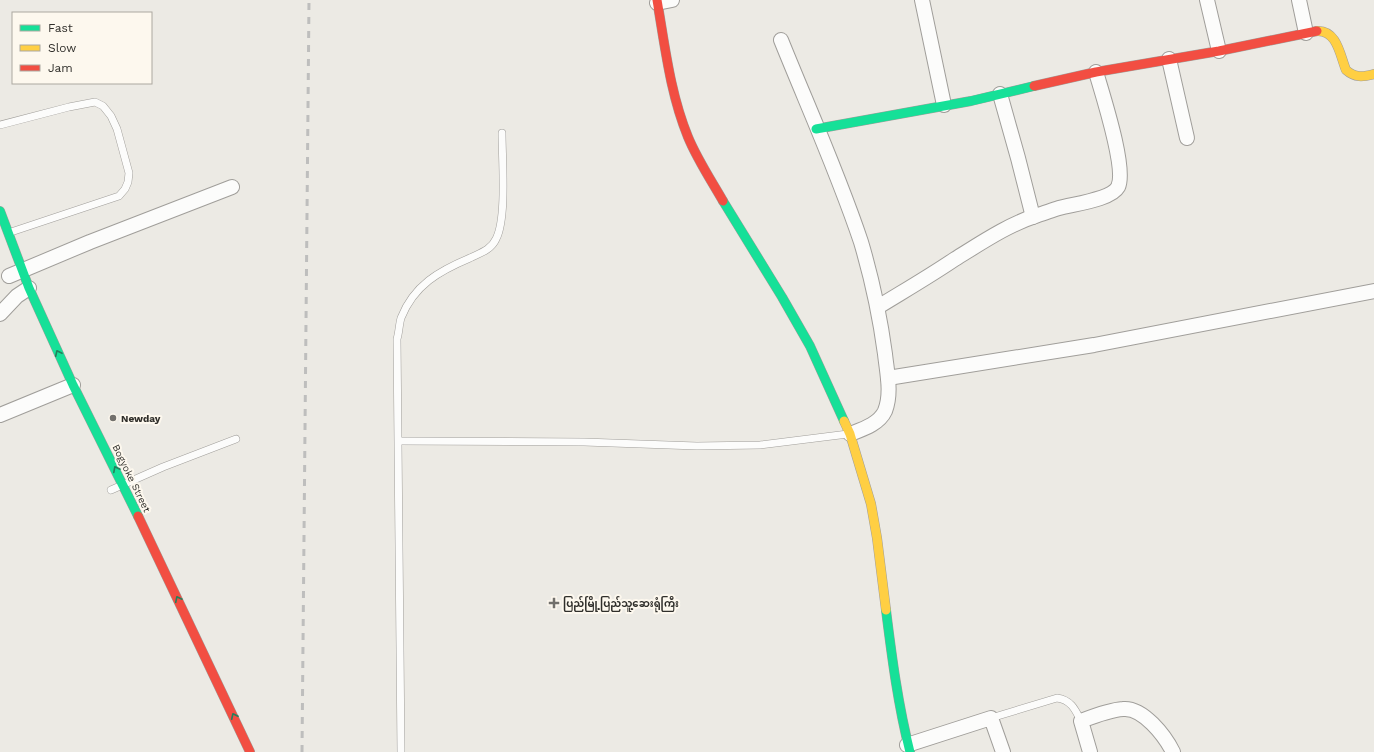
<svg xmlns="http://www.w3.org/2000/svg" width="1374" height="752" font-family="'Work Sans','Noto Sans Myanmar',sans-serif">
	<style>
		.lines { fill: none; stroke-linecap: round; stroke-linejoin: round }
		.lane-casing { stroke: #a09e9a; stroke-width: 8 }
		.street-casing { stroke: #a09e9a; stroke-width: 16 }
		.fast-casing { stroke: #a09e9a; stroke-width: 10 }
		.slow-casing { stroke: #a09e9a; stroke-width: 10 }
		.jam-casing { stroke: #a09e9a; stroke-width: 10 }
		.lane { stroke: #fcfcfb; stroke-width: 7 }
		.street { stroke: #fcfcfb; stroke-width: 14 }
		.fast { stroke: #16e098; stroke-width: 9 }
		.slow { stroke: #ffcf43; stroke-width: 9 }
		.jam { stroke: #f24e42; stroke-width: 9 }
		.rail { stroke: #bebebd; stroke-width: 3; stroke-dasharray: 7 7; stroke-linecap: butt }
		.oneway { stroke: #247f5c }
		.poi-dot { fill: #72706c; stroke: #fdf8ee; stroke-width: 1.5 }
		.labels { text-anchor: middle; stroke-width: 4; stroke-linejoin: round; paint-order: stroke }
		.poi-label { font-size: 10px; font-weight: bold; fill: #302f2b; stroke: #fdf8ee; text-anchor: start }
		.street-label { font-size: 10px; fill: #302f2b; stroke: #fdf8ee }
	</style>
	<rect width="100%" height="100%" fill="#eceae4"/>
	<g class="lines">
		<!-- lane casing -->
		<g class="lane-casing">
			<g id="lane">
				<path d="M 0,125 L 69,107 L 95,102 L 103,106 L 111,116 L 117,129 L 129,173 L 128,182 L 125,189 L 119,196 L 11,232"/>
				<path d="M 399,441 L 584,442 L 697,446 L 760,445 L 848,434"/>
				<path d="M 111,490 L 163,467 L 236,439"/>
				<path d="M 991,718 L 1057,698 C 1071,700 1075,709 1081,721"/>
				<path d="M 401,752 L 397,339 C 399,333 399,325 401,318 C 414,285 439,271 470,258 C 480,253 491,250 496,239 C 507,218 502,159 502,133"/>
			</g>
		</g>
		<!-- street casing -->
		<g class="street-casing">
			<g id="street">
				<path d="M 922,0 L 944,105"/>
				<path d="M 1207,0 L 1219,51"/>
				<path d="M 1299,0 L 1306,33"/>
				<path d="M 657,3 L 672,0"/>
				<path d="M 781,40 C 808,107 838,173 861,242 C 872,279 880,317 885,354 C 887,373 892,393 885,411 C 879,424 863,429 850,434"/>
				<path d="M 1169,59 L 1187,138"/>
				<path d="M 1000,94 L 1018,158 L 1033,217"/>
				<path d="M 9,276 L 90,242 L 232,187"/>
				<path d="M 878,307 C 904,291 930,276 955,259 C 981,243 1009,224 1038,215 C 1045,213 1052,210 1059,208 C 1072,204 1111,200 1118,187 C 1127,169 1102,93 1096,72"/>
				<path d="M 0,314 L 17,296 L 29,288"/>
				<path d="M 888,378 L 1094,345 L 1374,291"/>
				<path d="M 0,415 L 73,385"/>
				<path d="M 907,745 L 991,718 L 1003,752"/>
				<path d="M 1090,752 L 1081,721 C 1094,716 1109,710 1123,709 C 1143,707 1165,736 1173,752"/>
			</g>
		</g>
		<!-- fast casing -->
		<g class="fast-casing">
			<g id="fast">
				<path d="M 816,129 L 971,101 L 1034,86"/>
				<path d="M 723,201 L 782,297 L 810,346 L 844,421"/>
				<path d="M 0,211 L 29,288 L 73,385 L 138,516"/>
				<path d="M 886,610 C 892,658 898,705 910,752"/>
			</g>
		</g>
		<!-- slow casing -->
		<g class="slow-casing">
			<g id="slow">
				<path d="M 1317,31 C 1337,30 1340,55 1346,70 C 1355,78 1363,77 1374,74"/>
				<path d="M 844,421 L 850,434 L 871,504 L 877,538 L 886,610"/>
			</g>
		</g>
		<!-- jam casing -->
		<g class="jam-casing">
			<g id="jam">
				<path d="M 657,0 C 665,46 670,93 688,137 C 697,159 711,180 723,201"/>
				<path d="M 1034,86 L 1096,72 L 1219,51 L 1317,31"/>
				<path d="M 138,516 L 250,752"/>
			</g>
		</g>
		<!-- lane -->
		<use href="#lane" class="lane"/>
		<!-- street -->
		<use href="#street" class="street"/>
		<!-- fast -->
		<use href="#fast" class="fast"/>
		<!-- slow -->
		<use href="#slow" class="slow"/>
		<!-- jam -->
		<use href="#jam" class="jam"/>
		<!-- rail -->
		<path class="rail" d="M 302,752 L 309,0"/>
	</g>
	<!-- one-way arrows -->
	<defs><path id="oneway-chevron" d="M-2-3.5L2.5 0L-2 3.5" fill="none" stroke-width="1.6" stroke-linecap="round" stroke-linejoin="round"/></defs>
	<g class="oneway">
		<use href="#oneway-chevron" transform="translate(58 353) rotate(-115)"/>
		<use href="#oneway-chevron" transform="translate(116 469) rotate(-117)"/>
		<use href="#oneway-chevron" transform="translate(178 599) rotate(-116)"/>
		<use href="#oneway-chevron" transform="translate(234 716) rotate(-115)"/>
	</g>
	<!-- markers -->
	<g class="poi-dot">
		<circle cx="113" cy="418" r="4"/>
		<path d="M552 597h4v4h4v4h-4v4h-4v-4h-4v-4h4z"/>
	</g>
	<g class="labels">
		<!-- poi labels -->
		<g class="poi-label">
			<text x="121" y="422">Newday</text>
			<text x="563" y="607">ပြည်မြို့ပြည်သူ့ဆေးရုံကြီး</text>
		</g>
		<!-- street labels -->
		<g class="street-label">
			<text transform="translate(132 478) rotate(64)" y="4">Bogyoke Street</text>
		</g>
	</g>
	<!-- legend -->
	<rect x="12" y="12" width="140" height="72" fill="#fdf8ee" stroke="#aba8a0"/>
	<rect x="20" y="25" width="20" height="6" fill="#16e098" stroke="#aba8a0"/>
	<text x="48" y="32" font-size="12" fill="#302f2b">Fast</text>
	<rect x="20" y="45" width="20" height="6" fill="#ffcf43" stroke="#aba8a0"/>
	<text x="48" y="52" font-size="12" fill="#302f2b">Slow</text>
	<rect x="20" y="65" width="20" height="6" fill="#f24e42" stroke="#aba8a0"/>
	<text x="48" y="72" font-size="12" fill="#302f2b">Jam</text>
</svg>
